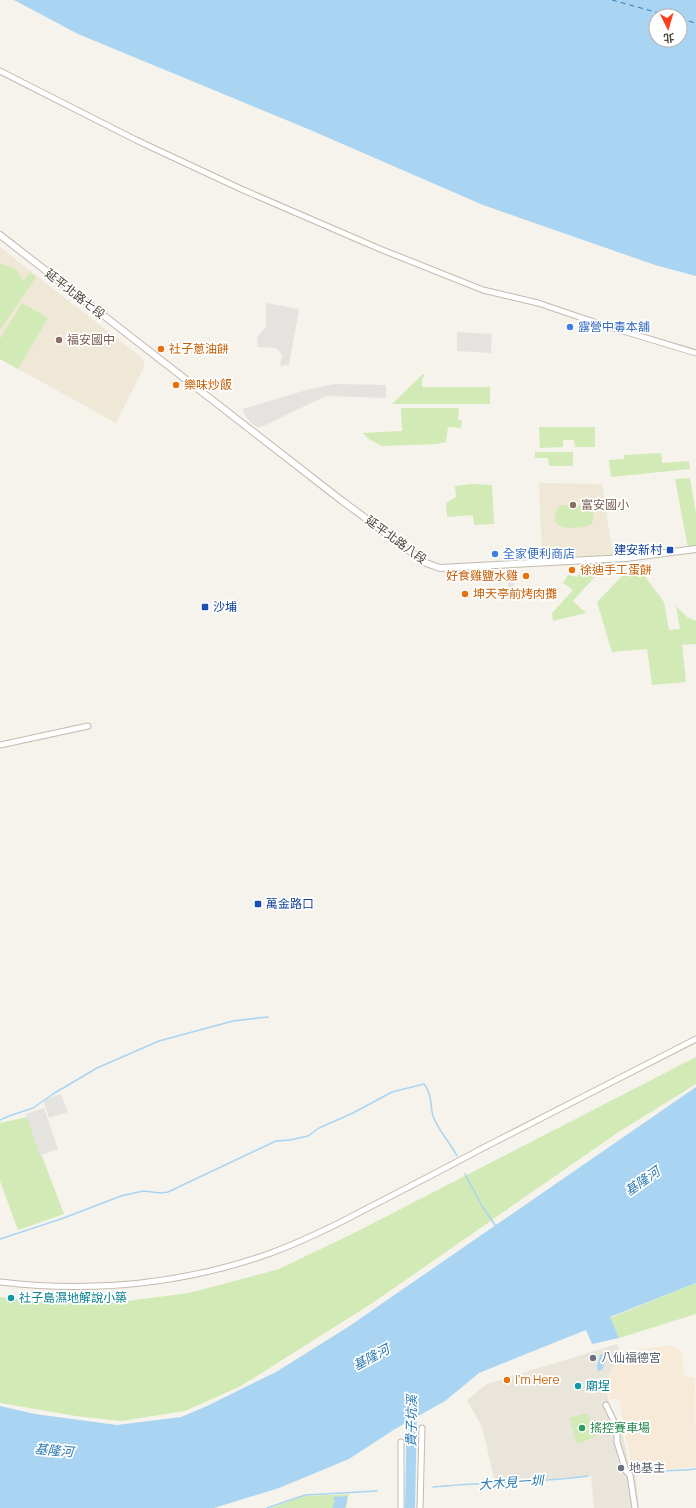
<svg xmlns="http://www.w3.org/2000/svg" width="696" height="1508" font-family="Manrope,'Noto Sans TC',sans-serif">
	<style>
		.residential { fill: #eae5da }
		.commercial { fill: #f7ead8 }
		.education { fill: #efe8d6 }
		.green { fill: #d2eab5 }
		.parking { fill: #e5e3e0 }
		.water { fill: #a9d4f2; fill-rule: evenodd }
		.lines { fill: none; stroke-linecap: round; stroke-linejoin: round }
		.stream { stroke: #a9d4f2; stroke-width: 1.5 }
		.river { stroke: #a9d4f2; stroke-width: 10 }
		.ferry { stroke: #2e7ab2; stroke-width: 1; stroke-dasharray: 5 4; stroke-linecap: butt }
		.minor-casing { stroke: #c2bbae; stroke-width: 7 }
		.tertiary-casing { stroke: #c2bbae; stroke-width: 8 }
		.minor { stroke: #fff; stroke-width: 5 }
		.tertiary { stroke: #fff; stroke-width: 6 }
		.shop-dot { fill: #3f7fe0; stroke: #fff; stroke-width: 1.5 }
		.education-dot { fill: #8d6e63; stroke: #fff; stroke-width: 1.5 }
		.food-dot { fill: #e8710a; stroke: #fff; stroke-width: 1.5 }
		.transit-dot { fill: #1a4fb4; stroke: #fff; stroke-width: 1.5 }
		.culture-dot { fill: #0f9aa8; stroke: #fff; stroke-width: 1.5 }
		.worship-dot { fill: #6b7280; stroke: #fff; stroke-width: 1.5 }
		.leisure-dot { fill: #2e9e5b; stroke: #fff; stroke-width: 1.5 }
		.labels { text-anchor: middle; stroke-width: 3.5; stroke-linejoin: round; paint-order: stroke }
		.street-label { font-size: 12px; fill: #4b4439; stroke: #fff }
		.shop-label { font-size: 12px; fill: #366cbe; stroke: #fff; text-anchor: start }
		.education-label { font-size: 12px; fill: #785e54; stroke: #fff; text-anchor: start }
		.food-label { font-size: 12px; fill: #c56008; stroke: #fff; text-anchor: start }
		.transit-label { font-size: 12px; fill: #164399; stroke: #fff; text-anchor: start }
		.culture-label { font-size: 12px; fill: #0d838f; stroke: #fff; text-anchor: start }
		.worship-label { font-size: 12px; fill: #5b616d; stroke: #fff; text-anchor: start }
		.leisure-label { font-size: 12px; fill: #27864d; stroke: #fff; text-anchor: start }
		.water-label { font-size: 13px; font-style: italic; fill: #2e7ab2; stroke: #fff }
	</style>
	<rect width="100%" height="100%" fill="#f6f3ec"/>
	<!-- residential -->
	<path class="residential" d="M 617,1344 L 620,1352 L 605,1384 L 609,1403 L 620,1424 L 630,1469 L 635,1470 L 639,1508 L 594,1508 L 591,1476 L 543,1480 L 495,1482 L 482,1427 L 467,1400 L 487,1384 Z"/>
	<!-- commercial -->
	<path class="commercial" d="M 670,1345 L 682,1352 L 684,1377 L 695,1377 L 696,1467 L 662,1470 L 631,1467 L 628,1444 L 623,1431 L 620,1399 L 609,1399 L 606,1384 L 615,1363 L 622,1352 Z"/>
	<!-- education -->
	<g class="education">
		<path d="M 0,247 L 142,358 L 145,365 L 116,423 L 0,359 Z"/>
		<path d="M 539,483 L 602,484 L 613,555 L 542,558 Z"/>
	</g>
	<!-- green -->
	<g class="green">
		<path d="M 0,264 C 11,266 19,270 23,281 L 30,273 L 36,277 L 0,330 Z"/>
		<path d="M 22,303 L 48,318 L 18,369 L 0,359 L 0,339 Z"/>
		<path d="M 423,374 L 425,375 L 422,379 L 422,387 L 490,387 L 490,404 L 392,404 Z"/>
		<path d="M 401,408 L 459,408 L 458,420 L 462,420 L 461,428 L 448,427 L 446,442 L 437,444 L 382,446 L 367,438 L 363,433 L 402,431 Z"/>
		<path d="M 539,427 L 595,427 L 595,447 L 575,447 L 574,440 L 563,440 L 563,447 L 540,448 Z"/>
		<path d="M 535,452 L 573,452 L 573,466 L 549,466 L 548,458 L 535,458 Z"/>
		<path d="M 661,453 L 662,463 L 689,461 L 690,469 L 611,477 L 609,460 L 624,459 L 624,455 Z"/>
		<path d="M 690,478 L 696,513 L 696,547 L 688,548 L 675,479 Z"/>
		<path d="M 472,484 L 492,485 L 494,524 L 474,525 L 473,515 L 447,517 L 446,503 L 456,497 L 455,486 Z"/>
		<path d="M 562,505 L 586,505 C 593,509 595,517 592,524 C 586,528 566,529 560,526 C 551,522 555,509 562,505 Z"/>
		<path d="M 609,561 L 573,601 L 586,613 L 553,621 L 552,613 L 573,590 L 563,583 L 568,575 L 577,577 L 588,562 Z"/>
		<path d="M 636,564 L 664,602 L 669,630 L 680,629 L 676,606 L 687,617 L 696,621 L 696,644 L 682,645 L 686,682 L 652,685 L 647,649 L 612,652 L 597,602 L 624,574 Z"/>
		<path d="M 696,1057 L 696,1084 L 617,1133 L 371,1304 L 241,1386 L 185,1411 L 121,1421 L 76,1416 L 0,1403 L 0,1297 L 57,1304 L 127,1301 L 189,1293 L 279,1269 L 354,1233 Z"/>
		<path d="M 27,1117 L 64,1214 L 18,1230 L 0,1181 L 0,1123 Z"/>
		<path d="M 696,1283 L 696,1314 L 619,1338 L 610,1318 Z"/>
		<path d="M 588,1413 L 595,1437 L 577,1444 L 569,1418 Z"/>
		<path d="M 349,1494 L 346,1508 L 270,1508 L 304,1496 Z"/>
	</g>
	<!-- parking -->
	<g class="parking">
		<path d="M 266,303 L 299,309 L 289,365 L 280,366 L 282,355 L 276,348 L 258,347 L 257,337 L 266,327 Z"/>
		<path d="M 457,332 L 492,334 L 491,353 L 457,351 Z"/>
		<path d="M 335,384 L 386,385 L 386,398 L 326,396 L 259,428 L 252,424 L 246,417 L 242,409 L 310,389 Z"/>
		<path d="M 509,570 L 515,570 L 513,598 L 507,598 Z"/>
		<path d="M 61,1094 L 68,1112 L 49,1118 L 43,1100 Z"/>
		<path d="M 44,1108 L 58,1149 L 40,1156 L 26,1114 Z"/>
	</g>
	<!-- water -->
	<g class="water">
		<path d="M 14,0 L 696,0 L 696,276 L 655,265 L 483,205 L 308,129 L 78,34 ZM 656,16 L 680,16 L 680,40 L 656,40 Z"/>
		<path d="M 696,1087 L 696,1283 L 610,1317 L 619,1338 L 592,1344 L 586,1330 L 479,1373 L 445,1401 L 395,1429 L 349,1459 L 279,1488 L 214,1508 L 0,1508 L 0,1406 L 35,1414 L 117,1425 L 181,1417 L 207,1406 L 276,1372 L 348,1327 Z"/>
		<path d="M 609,1352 L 602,1370 L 598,1371 L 597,1366 L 600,1355 Z"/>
		<path d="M 347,1496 L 347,1501 L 345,1508 L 332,1508 L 335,1501 L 333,1497 Z"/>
	</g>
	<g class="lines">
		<!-- stream -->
		<g class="stream">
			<path d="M 0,1120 L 9,1116 L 33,1108 L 53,1094 L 97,1068 L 159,1041 L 233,1021 L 268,1017"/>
			<path d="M 465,1174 L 482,1206 L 495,1225"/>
			<path d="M 0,1239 L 61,1219 L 121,1196 L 143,1191 L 161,1193 L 168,1192 L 276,1141 L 290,1140 L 308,1136 L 319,1128 L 353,1113 L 392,1092 L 424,1084 C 432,1093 430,1105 433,1116 C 439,1132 450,1142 457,1156"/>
			<path d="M 633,1472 C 654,1471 675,1471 696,1469"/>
			<path d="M 433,1487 C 485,1482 536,1483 588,1476"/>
			<path d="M 267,1508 L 305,1495 L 377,1491"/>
		</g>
		<!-- river -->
		<path class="river" d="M 410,1508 L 412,1406"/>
		<!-- ferry -->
		<g class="ferry">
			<path d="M 612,0 L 670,16"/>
			<path d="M 680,19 L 696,23"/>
		</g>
		<!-- minor casing -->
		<g class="minor-casing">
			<g id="minor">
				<path d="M 0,71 L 136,140 L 241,189 L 380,249 L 483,290 L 538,303 L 600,324 L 696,353"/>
				<path d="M 0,745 L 88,726"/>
				<path d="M 0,1282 C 92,1293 184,1284 271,1253 C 303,1241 334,1226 364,1210 C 403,1190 442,1170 481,1149 C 553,1112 624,1076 696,1039"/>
				<path d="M 606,1405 L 617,1428 L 617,1442 L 626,1471 L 630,1475 L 635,1508"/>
				<path d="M 401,1508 L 401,1442"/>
				<path d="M 420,1508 L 422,1428"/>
			</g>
		</g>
		<!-- tertiary casing -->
		<g class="tertiary-casing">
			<path id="tertiary" d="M 0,235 L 341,500 L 426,563 L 440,568 L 626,558 L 696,549"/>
		</g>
		<!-- minor -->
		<use href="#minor" class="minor"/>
		<!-- tertiary -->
		<use href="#tertiary" class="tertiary"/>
	</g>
	<!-- markers -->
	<g class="shop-dot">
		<circle cx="570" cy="327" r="4"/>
		<circle cx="495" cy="554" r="4"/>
	</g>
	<g class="education-dot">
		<circle cx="59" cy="340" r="4"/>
		<circle cx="573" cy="505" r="4"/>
	</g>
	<g class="food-dot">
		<circle cx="161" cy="349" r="4"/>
		<circle cx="176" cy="385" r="4"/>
		<circle cx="572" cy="570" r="4"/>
		<circle cx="526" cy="576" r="4"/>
		<circle cx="465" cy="594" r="4"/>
		<circle cx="507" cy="1380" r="4"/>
	</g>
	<g class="transit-dot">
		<rect x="666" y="546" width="8" height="8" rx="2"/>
		<rect x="201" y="603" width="8" height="8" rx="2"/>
		<rect x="254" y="900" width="8" height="8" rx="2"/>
	</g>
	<g class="culture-dot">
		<circle cx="11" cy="1298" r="4"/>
		<circle cx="578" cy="1386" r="4"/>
	</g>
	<g class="worship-dot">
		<circle cx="593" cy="1358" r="4"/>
		<circle cx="621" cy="1468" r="4"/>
	</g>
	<circle class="leisure-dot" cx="582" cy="1428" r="4"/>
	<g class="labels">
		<!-- street labels -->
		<g class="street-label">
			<text transform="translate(75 294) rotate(38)" y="4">延平北路七段</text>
			<text transform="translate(396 540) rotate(36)" y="4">延平北路八段</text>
		</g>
		<!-- shop labels -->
		<g class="shop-label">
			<text x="578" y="331">露營中毒本舖</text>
			<text x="503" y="558">全家便利商店</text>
		</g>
		<!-- education labels -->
		<g class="education-label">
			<text x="67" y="344">福安國中</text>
			<text x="581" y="509">富安國小</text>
		</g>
		<!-- food labels -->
		<g class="food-label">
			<text x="169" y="353">社子蔥油餅</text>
			<text x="184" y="389">樂味炒飯</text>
			<text x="580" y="574">徐迪手工蛋餅</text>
			<text x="518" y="580" text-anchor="end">好食雞鹽水雞</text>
			<text x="473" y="598">坤天亭前烤肉攤</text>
			<text x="515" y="1384">I'm Here</text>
		</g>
		<!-- transit labels -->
		<g class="transit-label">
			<text x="662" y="554" text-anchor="end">建安新村</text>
			<text x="213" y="611">沙埔</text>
			<text x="266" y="908">萬金路口</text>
		</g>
		<!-- culture labels -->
		<g class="culture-label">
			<text x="19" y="1302">社子島濕地解說小築</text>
			<text x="586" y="1390">廟埕</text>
		</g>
		<!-- worship labels -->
		<g class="worship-label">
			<text x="601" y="1362">八仙福德宮</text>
			<text x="629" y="1472">地基主</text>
		</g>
		<!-- leisure labels -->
		<g class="leisure-label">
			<text x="590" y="1432">搖控賽車場</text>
		</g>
		<!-- water labels -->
		<g class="water-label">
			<text transform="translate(642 1181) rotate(-35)" y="5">基隆河</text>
			<text transform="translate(371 1357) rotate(-28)" y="5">基隆河</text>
			<text transform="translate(411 1421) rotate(-89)" y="5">貴子坑溪</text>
			<text transform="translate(54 1450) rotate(5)" y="5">基隆河</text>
			<text transform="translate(511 1482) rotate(-4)" y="5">大木見一圳</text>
		</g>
	</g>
	<!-- north arrow -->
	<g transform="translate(668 28) rotate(175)"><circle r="19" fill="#ffffff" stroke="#b7b4b0"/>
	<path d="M0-3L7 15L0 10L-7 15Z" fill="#fc3f1d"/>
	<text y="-6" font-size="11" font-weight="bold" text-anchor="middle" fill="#4b4439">北</text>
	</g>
</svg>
